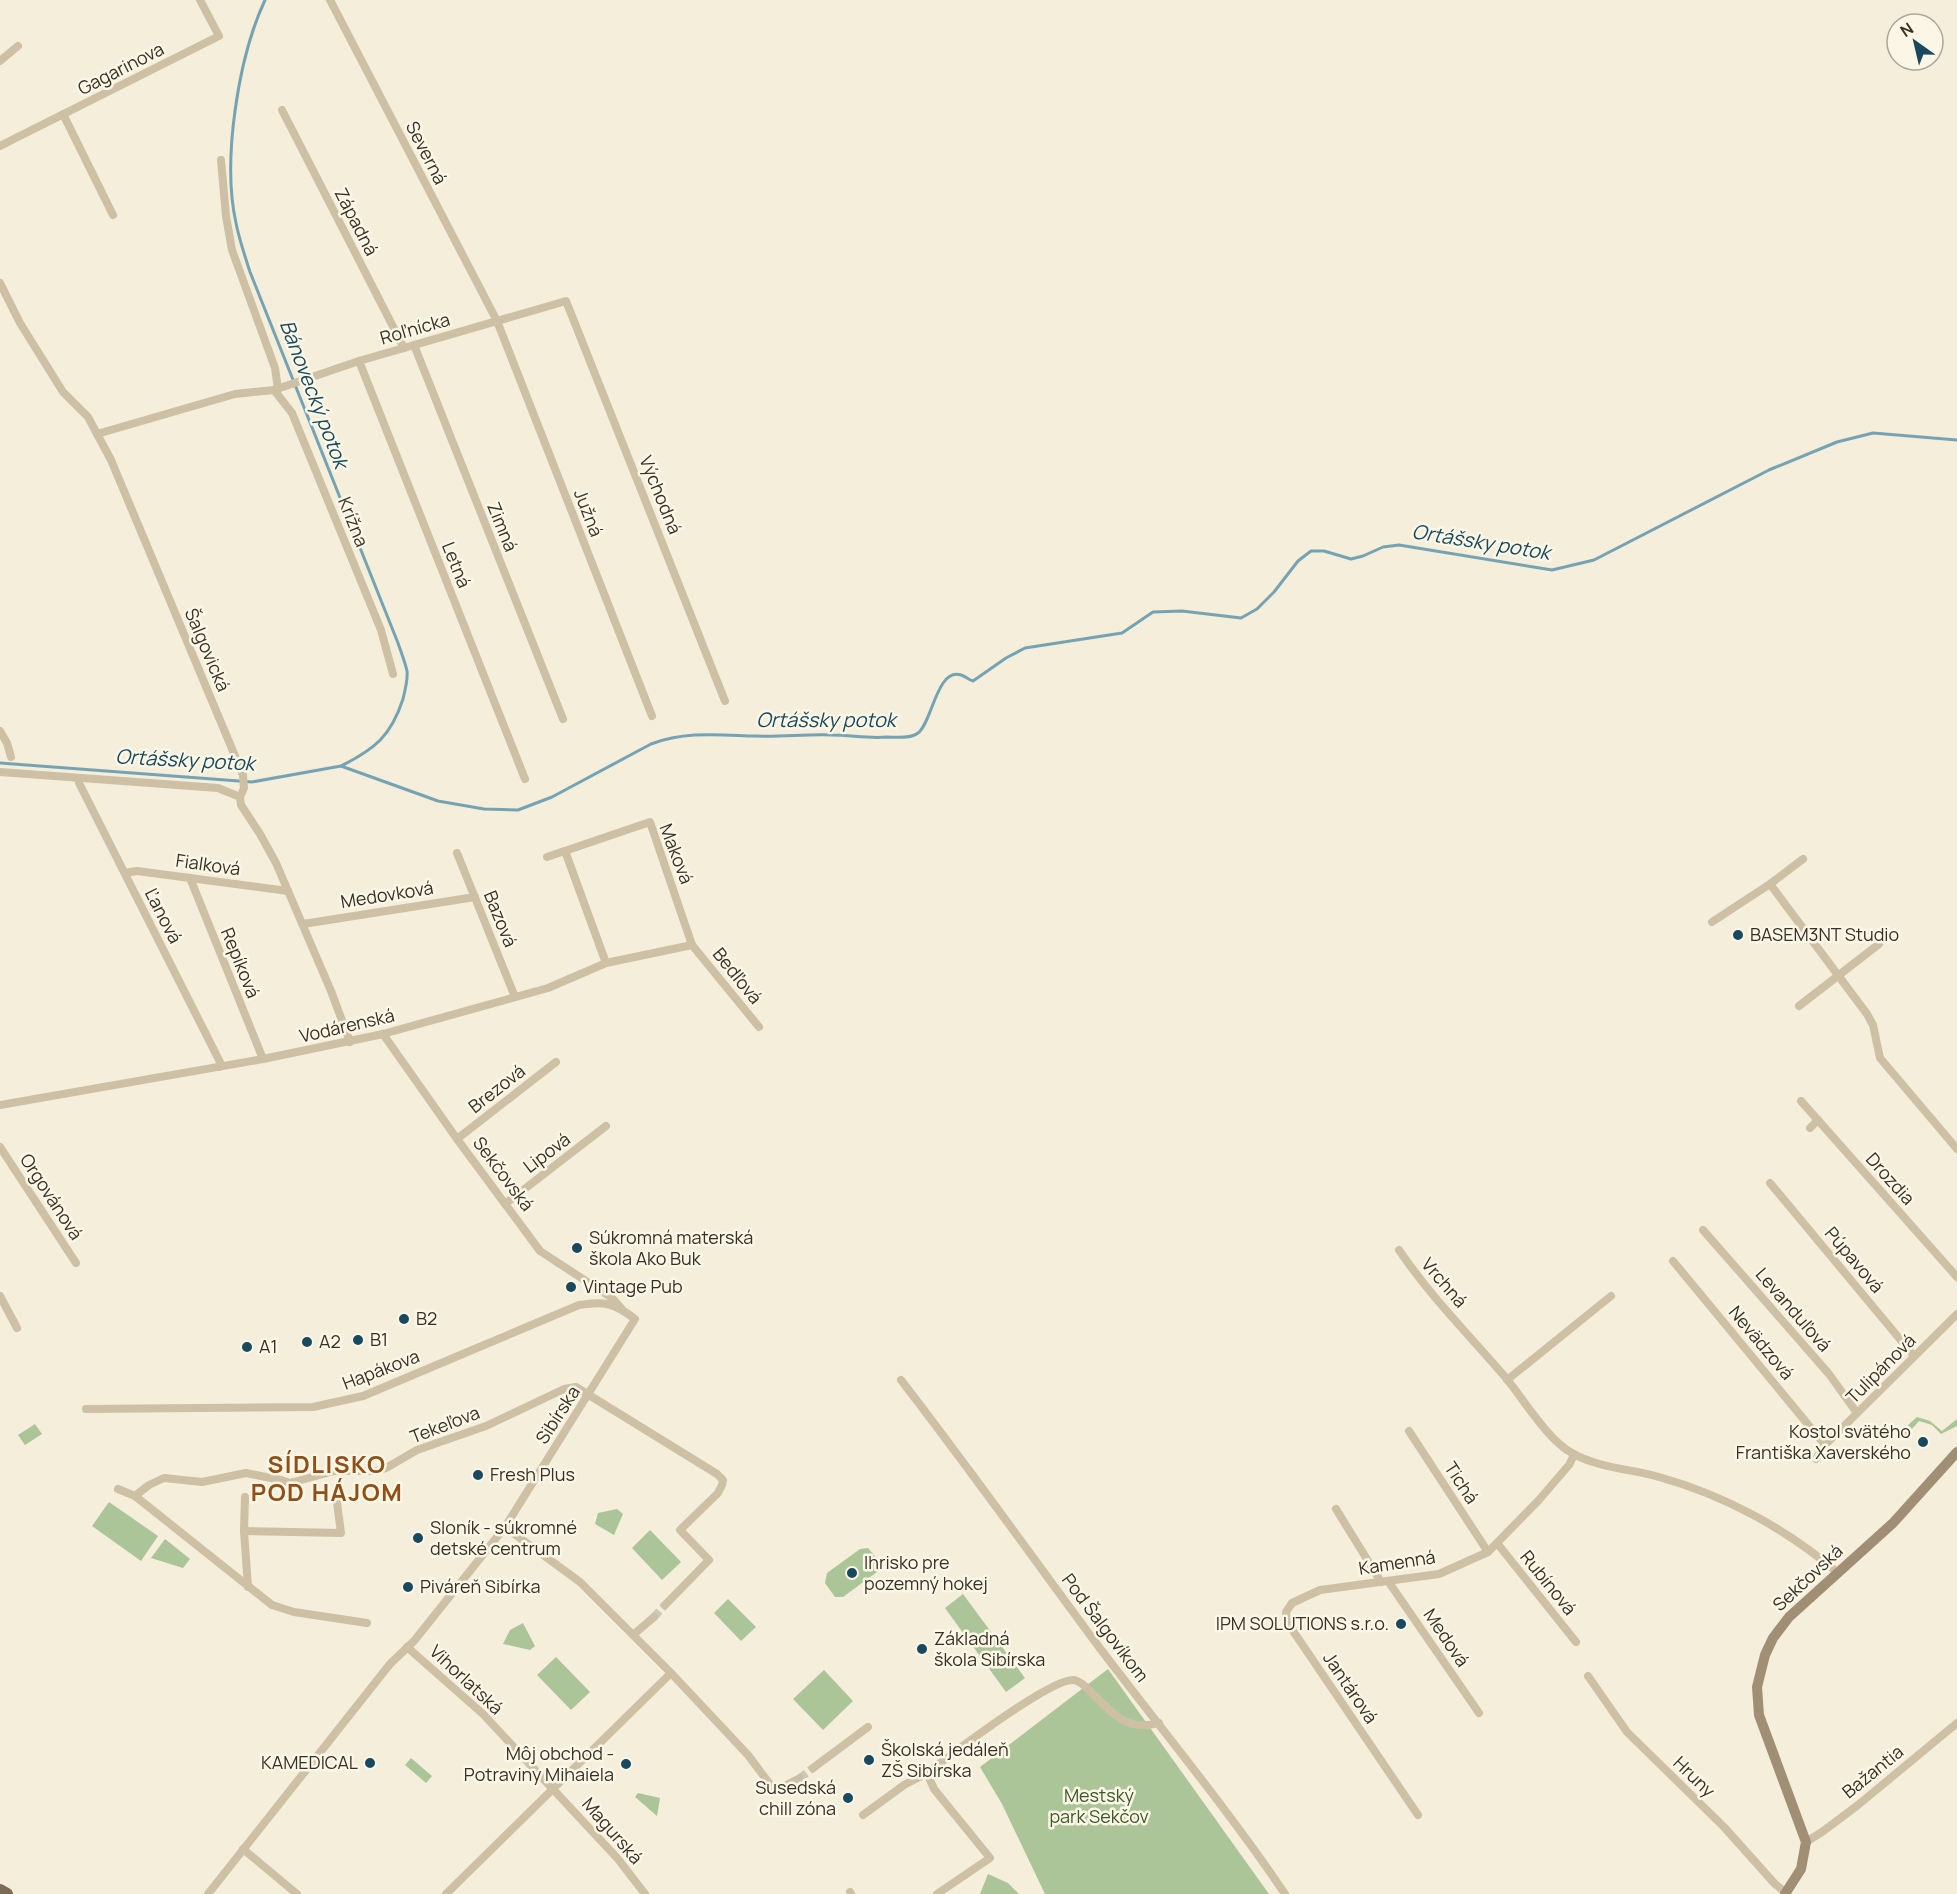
<svg xmlns="http://www.w3.org/2000/svg" width="1957" height="1894" font-family="Manrope,sans-serif">
	<style>
		.green { fill: #acc598 }
		.lines { fill: none; stroke-linecap: round; stroke-linejoin: round }
		.stream { stroke: #76a3b4; stroke-width: 3 }
		.street-tunnel { stroke: #cec8b6; stroke-width: 8; stroke-dasharray: 8 4; stroke-linecap: butt }
		.street { stroke: #cdc0a4; stroke-width: 8 }
		.secondary { stroke: #a18f75; stroke-width: 10 }
		.primary { stroke: #7c6b56; stroke-width: 12 }
		.poi-dot { fill: #18495e; stroke: #fbf6e6; stroke-width: 2 }
		.labels { text-anchor: middle; stroke-width: 5; stroke-linejoin: round; paint-order: stroke }
		.street-label { font-size: 18px; fill: #383027; stroke: #fbf6e6 }
		.poi-label { font-size: 18px; fill: #383027; stroke: #fbf6e6; text-anchor: start }
		.park-label { font-size: 18px; fill: #3c5928; stroke: #fbf6e6 }
		.water-label { font-size: 20px; font-style: italic; fill: #18495e; stroke: #fbf6e6 }
		.district-label { font-size: 24px; font-weight: bold; letter-spacing: 1.5px; fill: #8f4f17; stroke: #fbf6e6 }
	</style>
	<rect width="100%" height="100%" fill="#f4eeda"/>
	<!-- green -->
	<g class="green">
		<path d="M 1917,1417 L 1930,1421 L 1942,1431 L 1957,1419 L 1957,1426 L 1941,1434 L 1932,1425 L 1919,1421 L 1904,1438 L 1902,1437 L 1909,1424 Z"/>
		<path d="M 35,1424 L 42,1434 L 25,1445 L 18,1435 Z"/>
		<path d="M 109,1502 L 158,1536 L 141,1561 L 92,1526 Z"/>
		<path d="M 617,1509 L 623,1514 L 614,1535 L 595,1524 L 598,1513 Z"/>
		<path d="M 650,1530 L 681,1562 L 662,1580 L 632,1548 Z"/>
		<path d="M 165,1539 L 190,1559 L 183,1568 L 151,1558 Z"/>
		<path d="M 868,1548 L 879,1561 L 877,1572 L 843,1597 L 835,1597 L 825,1583 L 827,1573 L 860,1549 Z"/>
		<path d="M 963,1594 L 1025,1678 L 1006,1692 L 945,1608 Z"/>
		<path d="M 728,1599 L 756,1627 L 741,1641 L 714,1613 Z"/>
		<path d="M 523,1623 L 535,1646 L 530,1650 L 503,1644 L 510,1630 Z"/>
		<path d="M 556,1657 L 590,1692 L 571,1710 L 537,1675 Z"/>
		<path d="M 1108,1669 L 1269,1894 L 1045,1894 L 1002,1804 L 980,1767 Z"/>
		<path d="M 824,1670 L 853,1701 L 823,1730 L 793,1699 Z"/>
		<path d="M 411,1758 L 432,1776 L 426,1783 L 405,1765 Z"/>
		<path d="M 638,1793 L 660,1798 L 657,1816 L 635,1797 Z"/>
		<path d="M 988,1874 L 1008,1883 L 1019,1894 L 980,1894 Z"/>
	</g>
	<g class="lines">
		<!-- stream -->
		<g class="stream">
			<path d="M 265,0 C 238,58 222,161 236,223 C 239,239 245,256 250,272 L 398,643 C 401,652 405,662 407,671 C 408,679 405,691 403,699 C 391,736 375,749 341,766"/>
			<path d="M 0,763 L 252,782 L 341,766 L 438,801 L 484,809 L 518,810 L 552,797 L 651,744 C 686,731 719,735 755,736 C 781,737 807,734 832,735 C 851,735 869,739 887,737 C 896,737 911,739 918,733 C 932,723 937,667 961,675 C 965,676 969,680 973,681 L 1006,658 L 1025,648 L 1122,633 L 1153,612 L 1182,611 L 1241,618 L 1257,609 L 1274,592 L 1298,561 L 1311,551 L 1324,551 L 1351,559 L 1363,556 L 1383,547 L 1399,545 L 1552,570 L 1594,560 L 1769,470 L 1837,442 L 1873,433 L 1957,440"/>
		</g>
		<!-- street-tunnel -->
		<g class="street-tunnel">
			<path d="M 654,1617 L 665,1605"/>
			<path d="M 800,1778 L 813,1768"/>
		</g>
		<!-- street -->
		<g class="street">
			<path d="M 330,0 L 497,321 L 652,716"/>
			<path d="M 0,61 L 18,46"/>
			<path d="M 282,110 L 404,348"/>
			<path d="M 63,114 L 113,215"/>
			<path d="M 0,146 L 219,36 L 200,0"/>
			<path d="M 221,160 L 226,216 L 232,250 L 275,368 L 278,389"/>
			<path d="M 0,283 L 20,323 L 63,392 L 88,417 L 111,460 L 243,775 L 244,788 L 240,797 L 241,805 L 260,834 L 276,863 L 331,991 L 350,1042"/>
			<path d="M 414,345 L 563,719"/>
			<path d="M 359,361 L 525,779"/>
			<path d="M 274,390 L 359,361 L 566,301 L 725,701"/>
			<path d="M 97,434 L 235,394 L 274,390 L 292,413 L 381,630 L 393,674"/>
			<path d="M 0,731 L 7,743 L 11,757"/>
			<path d="M 0,772 L 218,788 L 240,797"/>
			<path d="M 78,778 L 79,783 L 220,1062 L 219,1067"/>
			<path d="M 565,851 L 606,963"/>
			<path d="M 457,853 L 515,997"/>
			<path d="M 547,857 L 650,822 L 692,945 L 759,1027"/>
			<path d="M 125,873 L 137,871 L 288,891"/>
			<path d="M 190,878 L 263,1059"/>
			<path d="M 1770,884 L 1803,859"/>
			<path d="M 1712,922 L 1770,884 L 1867,1014 L 1873,1025 L 1880,1058 L 1957,1149"/>
			<path d="M 303,924 L 475,897"/>
			<path d="M 1799,1006 L 1879,944"/>
			<path d="M 383,1034 L 457,1139 L 540,1251 L 612,1298 L 621,1308"/>
			<path d="M 1801,1101 L 1957,1277"/>
			<path d="M 0,1105 L 263,1059 L 383,1034 L 548,988 L 606,963 L 692,945"/>
			<path d="M 1810,1128 L 1818,1120"/>
			<path d="M 457,1139 L 556,1062"/>
			<path d="M 0,1147 L 76,1263"/>
			<path d="M 1770,1183 L 1914,1356"/>
			<path d="M 505,1204 L 606,1126"/>
			<path d="M 1703,1230 L 1829,1374 L 1857,1413"/>
			<path d="M 1399,1250 C 1430,1296 1470,1336 1506,1378 C 1524,1400 1548,1440 1572,1453 C 1598,1468 1631,1469 1659,1477 C 1724,1495 1787,1529 1838,1573"/>
			<path d="M 1673,1261 L 1825,1445"/>
			<path d="M 0,1296 L 17,1328"/>
			<path d="M 901,1380 C 969,1468 1033,1558 1099,1647 C 1161,1729 1227,1808 1285,1894"/>
			<path d="M 1507,1380 L 1611,1296"/>
			<path d="M 86,1409 L 313,1407 L 363,1396 L 579,1305 C 605,1301 614,1303 635,1319 L 505,1527 L 414,1641 L 390,1664 L 208,1894"/>
			<path d="M 1409,1431 L 1488,1552"/>
			<path d="M 1816,1459 L 1825,1445 L 1957,1314"/>
			<path d="M 118,1489 L 135,1496 L 272,1605 L 294,1612 L 367,1623"/>
			<path d="M 135,1496 L 149,1485 L 164,1478 L 202,1482 L 246,1473 L 281,1480 L 290,1483 L 334,1471 L 376,1471 L 386,1468 L 417,1450 L 486,1426 L 564,1389 L 576,1387 L 717,1474 L 723,1480 L 722,1485 L 718,1493 L 680,1530 L 709,1560 L 665,1605"/>
			<path d="M 245,1497 L 244,1531 L 248,1587"/>
			<path d="M 1336,1509 L 1381,1582"/>
			<path d="M 505,1527 L 580,1582 L 671,1673 L 748,1755 L 775,1791 L 800,1778"/>
			<path d="M 244,1531 L 341,1533 L 336,1495"/>
			<path d="M 1497,1543 L 1576,1642"/>
			<path d="M 1388,1581 L 1479,1713"/>
			<path d="M 633,1635 L 654,1617"/>
			<path d="M 407,1647 L 483,1714 L 618,1859 L 645,1894"/>
			<path d="M 1588,1676 L 1627,1732 L 1724,1827 L 1775,1884 L 1786,1893"/>
			<path d="M 813,1768 L 868,1727"/>
			<path d="M 863,1815 L 904,1785 L 927,1773"/>
			<path d="M 1418,1815 L 1287,1622 L 1286,1612 L 1292,1603 L 1320,1590 L 1439,1574 L 1488,1552 L 1538,1501 L 1569,1465 L 1574,1455"/>
			<path d="M 1806,1842 L 1822,1832 L 1858,1805 L 1957,1723"/>
			<path d="M 243,1849 L 297,1894"/>
			<path d="M 850,1892 L 851,1894"/>
			<path d="M 446,1894 L 671,1673"/>
			<path d="M 937,1894 L 990,1858 L 934,1789 L 927,1773 C 949,1756 1052,1677 1074,1680 C 1081,1681 1087,1688 1092,1693 C 1113,1714 1127,1732 1159,1723"/>
		</g>
		<!-- secondary -->
		<path class="secondary" d="M 1785,1894 L 1801,1869 L 1806,1842 L 1759,1715 L 1757,1687 L 1765,1655 L 1773,1638 L 1789,1617 L 1893,1523 L 1957,1452"/>
		<!-- primary -->
		<path class="primary" d="M 0,1890 L 7,1894"/>
	</g>
	<!-- markers -->
	<g class="poi-dot">
		<circle cx="1738" cy="935" r="6"/>
		<circle cx="577" cy="1248" r="6"/>
		<circle cx="571" cy="1287" r="6"/>
		<circle cx="404" cy="1319" r="6"/>
		<circle cx="358" cy="1340" r="6"/>
		<circle cx="307" cy="1342" r="6"/>
		<circle cx="247" cy="1347" r="6"/>
		<circle cx="1923" cy="1442" r="6"/>
		<circle cx="478" cy="1475" r="6"/>
		<circle cx="418" cy="1538" r="6"/>
		<circle cx="852" cy="1573" r="6"/>
		<circle cx="408" cy="1587" r="6"/>
		<circle cx="1401" cy="1624" r="6"/>
		<circle cx="922" cy="1649" r="6"/>
		<circle cx="869" cy="1760" r="6"/>
		<circle cx="370" cy="1763" r="6"/>
		<circle cx="626" cy="1764" r="6"/>
		<circle cx="848" cy="1798" r="6"/>
	</g>
	<g class="labels">
		<!-- street labels -->
		<g class="street-label">
			<text transform="translate(121 69) rotate(-27)" y="6">Gagarinova</text>
			<text transform="translate(426 153) rotate(63)" y="6">Severná</text>
			<text transform="translate(356 222) rotate(63)" y="6">Západná</text>
			<text transform="translate(415 329) rotate(-16)" y="6">Roľnícka</text>
			<text transform="translate(660 495) rotate(68)" y="6">Východná</text>
			<text transform="translate(588 513) rotate(69)" y="6">Južná</text>
			<text transform="translate(353 522) rotate(68)" y="6">Krížna</text>
			<text transform="translate(502 527) rotate(68)" y="6">Zimná</text>
			<text transform="translate(456 565) rotate(68)" y="6">Letná</text>
			<text transform="translate(207 650) rotate(67)" y="6">Šalgovická</text>
			<text transform="translate(676 854) rotate(69)" y="6">Maková</text>
			<text transform="translate(208 865) rotate(8)" y="6">Fialková</text>
			<text transform="translate(387 895) rotate(-9)" y="6">Medovková</text>
			<text transform="translate(163 916) rotate(63)" y="6">Ľanová</text>
			<text transform="translate(500 919) rotate(68)" y="6">Bazová</text>
			<text transform="translate(240 963) rotate(68)" y="6">Repíková</text>
			<text transform="translate(737 976) rotate(51)" y="6">Bedľová</text>
			<text transform="translate(347 1026) rotate(-13)" y="6">Vodárenská</text>
			<text transform="translate(497 1089) rotate(-38)" y="6">Brezová</text>
			<text transform="translate(547 1153) rotate(-37)" y="6">Lipová</text>
			<text transform="translate(503 1174) rotate(53)" y="6">Sekčovská</text>
			<text transform="translate(1890 1179) rotate(48)" y="6">Drozdia</text>
			<text transform="translate(51 1197) rotate(57)" y="6">Orgovánová</text>
			<text transform="translate(1854 1260) rotate(50)" y="6">Púpavová</text>
			<text transform="translate(1444 1283) rotate(49)" y="6">Vrchná</text>
			<text transform="translate(1793 1310) rotate(49)" y="6">Levanduľová</text>
			<text transform="translate(1761 1343) rotate(50)" y="6">Nevädzová</text>
			<text transform="translate(1881 1369) rotate(-45)" y="6">Tulipánová</text>
			<text transform="translate(381 1370) rotate(-21)" y="6">Hapákova</text>
			<text transform="translate(558 1415) rotate(-57)" y="6">Sibírska</text>
			<text transform="translate(445 1425) rotate(-21)" y="6">Tekeľova</text>
			<text transform="translate(1461 1483) rotate(57)" y="6">Tichá</text>
			<text transform="translate(1397 1563) rotate(-9)" y="6">Kamenná</text>
			<text transform="translate(1808 1578) rotate(-43)" y="6">Sekčovská</text>
			<text transform="translate(1548 1583) rotate(51)" y="6">Rubínová</text>
			<text transform="translate(1105 1628) rotate(53)" y="6">Pod Šalgovíkom</text>
			<text transform="translate(1446 1638) rotate(56)" y="6">Medová</text>
			<text transform="translate(466 1680) rotate(43)" y="6">Vihorlatská</text>
			<text transform="translate(1350 1688) rotate(56)" y="6">Jantárová</text>
			<text transform="translate(1873 1772) rotate(-39)" y="6">Bažantia</text>
			<text transform="translate(1694 1777) rotate(44)" y="6">Hruny</text>
			<text transform="translate(612 1831) rotate(49)" y="6">Magurská</text>
		</g>
		<!-- poi labels -->
		<g class="poi-label">
			<text x="1750" y="941">BASEM3NT Studio</text>
			<text x="589" y="1244">Súkromná materská<tspan x="589" dy="21">škola Ako Buk</tspan></text>
			<text x="583" y="1293">Vintage Pub</text>
			<text x="416" y="1325">B2</text>
			<text x="370" y="1346">B1</text>
			<text x="319" y="1348">A2</text>
			<text x="259" y="1353">A1</text>
			<text x="1911" y="1438" text-anchor="end">Kostol svätého<tspan x="1911" dy="21">Františka Xaverského</tspan></text>
			<text x="490" y="1481">Fresh Plus</text>
			<text x="430" y="1534">Sloník - súkromné<tspan x="430" dy="21">detské centrum</tspan></text>
			<text x="864" y="1569">Ihrisko pre<tspan x="864" dy="21">pozemný hokej</tspan></text>
			<text x="420" y="1593">Piváreň Sibírka</text>
			<text x="1389" y="1630" text-anchor="end">IPM SOLUTIONS s.r.o.</text>
			<text x="934" y="1645">Základná<tspan x="934" dy="21">škola Sibírska</tspan></text>
			<text x="881" y="1756">Školská jedáleň<tspan x="881" dy="21">ZŠ Sibírska</tspan></text>
			<text x="614" y="1760" text-anchor="end">Môj obchod -<tspan x="614" dy="21">Potraviny Mihaiela</tspan></text>
			<text x="358" y="1769" text-anchor="end">KAMEDICAL</text>
			<text x="836" y="1794" text-anchor="end">Susedská<tspan x="836" dy="21">chill zóna</tspan></text>
		</g>
		<!-- park labels -->
		<g class="park-label">
			<text x="1099" y="1802">Mestský<tspan x="1099" dy="21">park Sekčov</tspan></text>
		</g>
		<!-- water labels -->
		<g class="water-label">
			<text transform="translate(314 394) rotate(69)" y="7">Bánovecký potok</text>
			<text transform="translate(1481 542) rotate(9)" y="7">Ortášsky potok</text>
			<text x="826" y="727">Ortášsky potok</text>
			<text transform="translate(185 760) rotate(3)" y="7">Ortášsky potok</text>
		</g>
		<!-- district labels -->
		<g class="district-label">
			<text x="327" y="1473">SÍDLISKO<tspan x="327" dy="28">POD HÁJOM</tspan></text>
		</g>
	</g>
	<!-- north arrow -->
	<g transform="translate(1915 42) rotate(326)"><circle r="28" fill="#fbf6e6" stroke="#ada79a" stroke-width="1.5"/>
	<path d="M0-4.5L10 22L0 15L-10 22Z" fill="#18495e"/>
	<text y="-9" font-size="16" font-weight="bold" text-anchor="middle" fill="#383027">N</text>
	</g>
</svg>
